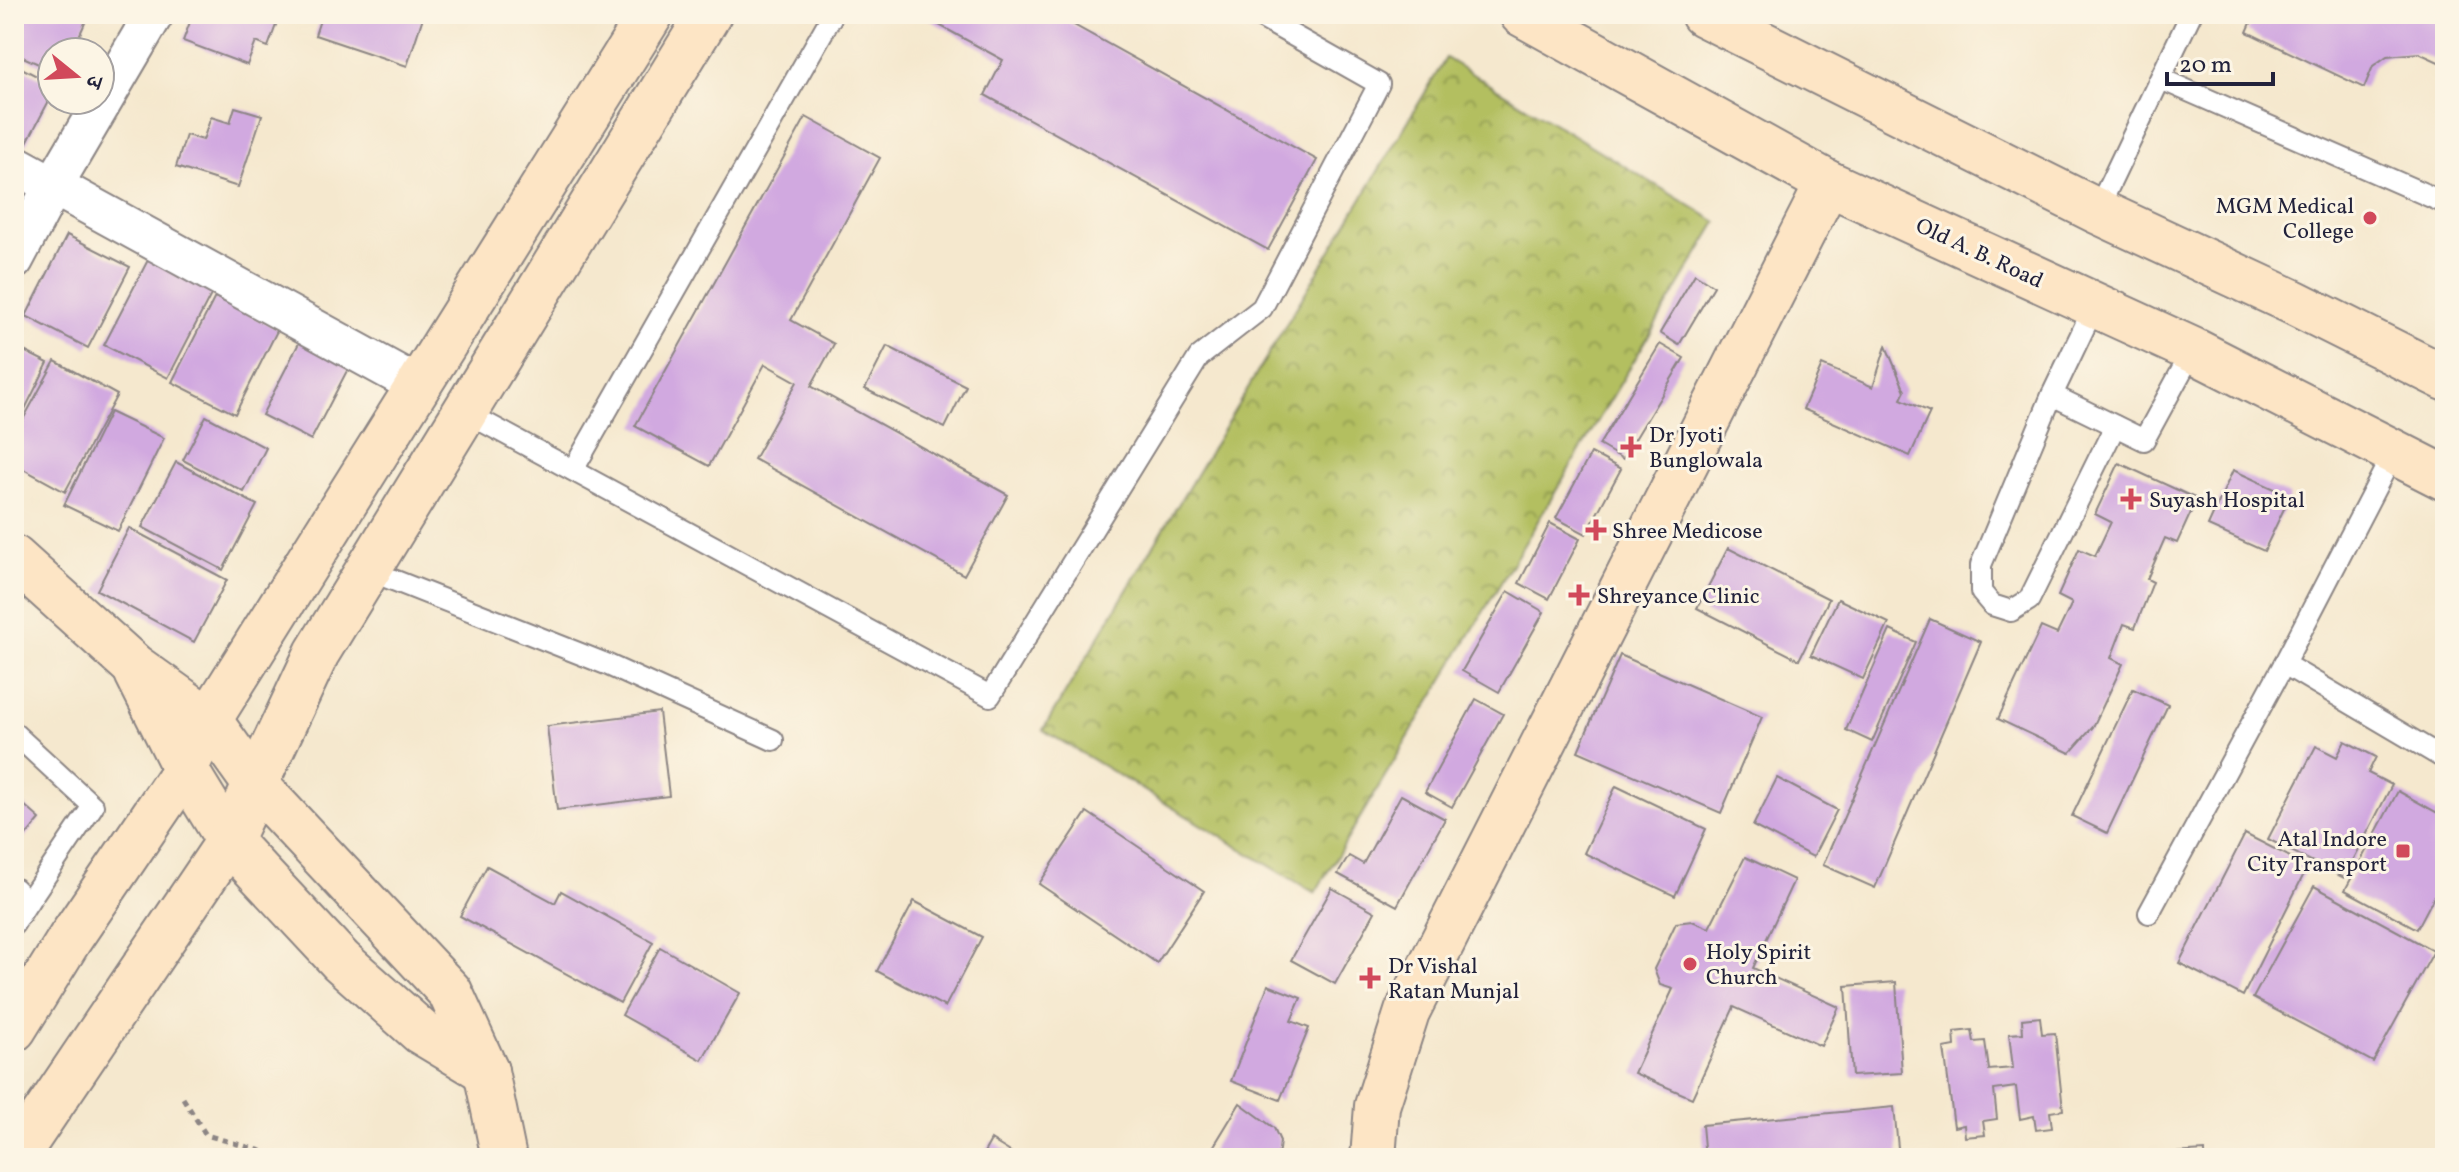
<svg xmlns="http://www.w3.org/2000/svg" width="2459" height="1172" font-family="Vollkorn,'Noto Serif Devanagari',serif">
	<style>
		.park { fill: url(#park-crowns); stroke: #6a704e; stroke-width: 2 }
		.building { fill: #d1a9e0 }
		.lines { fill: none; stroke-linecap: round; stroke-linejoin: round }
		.lane-casing { stroke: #8c8584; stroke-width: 24 }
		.street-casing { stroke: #8c8584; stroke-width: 42 }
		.secondary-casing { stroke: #8c8584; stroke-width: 48 }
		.path { stroke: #8c8584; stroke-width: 5; stroke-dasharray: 6 6; stroke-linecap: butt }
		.lane { stroke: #fff; stroke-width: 20 }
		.street { stroke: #fff; stroke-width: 38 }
		.secondary { stroke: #fde5c5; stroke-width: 44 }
		.poi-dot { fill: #d1495b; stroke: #fcf5e5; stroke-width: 3 }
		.labels { text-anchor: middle; stroke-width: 6; stroke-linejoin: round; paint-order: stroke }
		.poi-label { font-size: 22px; fill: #22223b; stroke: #fcf5e5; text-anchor: start }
		.street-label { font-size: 22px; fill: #22223b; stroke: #fcf5e5 }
	</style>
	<defs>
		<pattern id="park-crowns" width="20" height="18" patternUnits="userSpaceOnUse" patternTransform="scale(2)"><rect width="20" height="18" fill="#b3bf60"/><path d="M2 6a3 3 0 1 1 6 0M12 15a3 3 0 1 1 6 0" fill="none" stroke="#919b50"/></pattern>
	</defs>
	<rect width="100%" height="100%" fill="#fcf5e5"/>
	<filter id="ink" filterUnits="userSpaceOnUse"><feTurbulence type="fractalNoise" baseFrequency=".0125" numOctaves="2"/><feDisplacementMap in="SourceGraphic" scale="16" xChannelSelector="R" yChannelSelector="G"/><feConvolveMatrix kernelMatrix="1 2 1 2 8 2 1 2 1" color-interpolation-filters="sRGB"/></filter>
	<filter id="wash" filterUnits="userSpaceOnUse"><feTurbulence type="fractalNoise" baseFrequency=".006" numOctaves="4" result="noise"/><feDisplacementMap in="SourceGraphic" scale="32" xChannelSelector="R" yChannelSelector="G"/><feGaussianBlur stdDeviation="1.8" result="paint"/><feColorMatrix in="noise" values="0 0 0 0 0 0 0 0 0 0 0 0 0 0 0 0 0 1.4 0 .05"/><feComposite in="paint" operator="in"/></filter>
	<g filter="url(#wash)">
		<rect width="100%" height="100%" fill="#f5e8ce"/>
		<!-- park -->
		<path class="park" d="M 1446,58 L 1717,222 L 1315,893 L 1043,730 Z"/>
		<g id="blocks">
			<!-- building -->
			<g class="building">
				<path d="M 14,14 L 89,14 L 72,52 L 52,52 L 52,70 L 14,53 Z"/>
				<path d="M 193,14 L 280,14 L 268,47 L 256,42 L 247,65 L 183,41 Z"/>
				<path d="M 322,14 L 424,14 L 407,66 L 315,35 Z"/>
				<path d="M 919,14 L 1054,14 L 1317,160 L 1268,250 L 985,95 L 1003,60 Z"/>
				<path d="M 2255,14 L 2445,14 L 2445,65 L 2419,53 L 2387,56 L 2373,66 L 2364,88 L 2247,32 Z"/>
				<path d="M 14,64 L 52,84 L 52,95 L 23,150 L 14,145 Z"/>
				<path d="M 235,107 L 262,115 L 238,187 L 176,167 L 186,135 L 203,140 L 211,117 L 230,123 Z"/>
				<path d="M 806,117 L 880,158 L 791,320 L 834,344 L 811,386 L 1008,495 L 964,575 L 754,459 L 797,382 L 765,364 L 709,466 L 635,426 Z"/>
				<path d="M 67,235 L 130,267 L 88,348 L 26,316 Z"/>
				<path d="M 150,256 L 214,289 L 168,378 L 104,345 Z"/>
				<path d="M 1695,274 L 1714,286 L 1679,345 L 1660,333 Z"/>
				<path d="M 215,297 L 278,329 L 235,414 L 172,382 Z"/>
				<path d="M 301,339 L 350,365 L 311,440 L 262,415 Z"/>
				<path d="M 1660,344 L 1684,358 L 1623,459 L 1599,445 Z"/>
				<path d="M 14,346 L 48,363 L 14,431 Z"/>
				<path d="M 887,346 L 966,386 L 945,428 L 865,389 Z"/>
				<path d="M 1886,346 L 1905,391 L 1901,399 L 1930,412 L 1910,456 L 1803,409 L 1822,365 L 1873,387 Z"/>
				<path d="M 55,361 L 117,395 L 65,492 L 14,464 L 14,436 Z"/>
				<path d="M 110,412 L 164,438 L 118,531 L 64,505 Z"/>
				<path d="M 206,416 L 266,448 L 244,492 L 183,460 Z"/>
				<path d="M 1591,453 L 1621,469 L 1586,534 L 1556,518 Z"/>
				<path d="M 176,462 L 257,505 L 223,570 L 142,527 Z"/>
				<path d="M 2119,463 L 2197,499 L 2177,543 L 2165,538 L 2147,579 L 2153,582 L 2135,628 L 2124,624 L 2111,658 L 2123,664 L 2093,727 L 2070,753 L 1998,719 L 2041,627 L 2057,634 L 2072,603 L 2058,596 L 2079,549 L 2095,556 L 2111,522 L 2095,514 Z"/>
				<path d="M 2233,470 L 2290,496 L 2264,551 L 2208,526 Z"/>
				<path d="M 1550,523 L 1580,539 L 1549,599 L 1519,583 Z"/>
				<path d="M 129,528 L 227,580 L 194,642 L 97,590 Z"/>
				<path d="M 1728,548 L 1829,599 L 1799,660 L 1697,608 Z"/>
				<path d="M 1508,591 L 1544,612 L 1499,692 L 1462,671 Z"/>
				<path d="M 1838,599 L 1889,623 L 1863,679 L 1811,655 Z"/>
				<path d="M 1930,619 L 1981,642 L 1875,888 L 1823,865 Z"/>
				<path d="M 1890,630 L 1916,642 L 1872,742 L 1846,730 Z"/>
				<path d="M 1620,655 L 1762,717 L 1721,813 L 1578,751 Z"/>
				<path d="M 2133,689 L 2168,705 L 2107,833 L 2072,816 Z"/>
				<path d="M 1476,699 L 1503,714 L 1452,807 L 1425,792 Z"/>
				<path d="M 659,712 L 669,796 L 557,810 L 547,726 Z"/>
				<path d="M 2345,741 L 2376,757 L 2368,773 L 2392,785 L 2344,878 L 2268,839 L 2316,746 L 2337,757 Z"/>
				<path d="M 1777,778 L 1837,810 L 1813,857 L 1753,826 Z"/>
				<path d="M 1616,786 L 1706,829 L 1675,896 L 1584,853 Z"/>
				<path d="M 2398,791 L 2445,817 L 2445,876 L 2417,929 L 2345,890 Z"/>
				<path d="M 1401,795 L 1445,819 L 1397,906 L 1338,874 L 1349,856 L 1363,864 Z"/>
				<path d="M 14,796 L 40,819 L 14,850 Z"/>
				<path d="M 1087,812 L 1204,891 L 1157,963 L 1039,884 Z"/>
				<path d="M 2245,834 L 2308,866 L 2243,996 L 2179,963 Z"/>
				<path d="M 1745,857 L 1794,880 L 1753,968 L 1839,1007 L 1821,1046 L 1734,1007 L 1692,1098 L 1634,1073 L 1673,989 L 1660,985 L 1654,969 L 1676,923 L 1692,921 L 1709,928 Z"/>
				<path d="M 487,866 L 555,903 L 561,891 L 653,942 L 620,1003 L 460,916 Z"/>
				<path d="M 2314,886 L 2434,951 L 2373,1062 L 2253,998 Z"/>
				<path d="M 1332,888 L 1375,912 L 1335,984 L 1291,960 Z"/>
				<path d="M 914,901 L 982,937 L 945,1007 L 877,971 Z"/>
				<path d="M 660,947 L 740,993 L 702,1060 L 622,1015 Z"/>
				<path d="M 1896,982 L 1902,1073 L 1852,1076 L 1846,986 Z"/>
				<path d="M 1268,985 L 1301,998 L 1291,1021 L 1309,1028 L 1280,1100 L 1231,1081 Z"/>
				<path d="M 2040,1017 L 2042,1034 L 2055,1033 L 2063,1110 L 2050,1112 L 2052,1128 L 2036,1130 L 2034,1116 L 2020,1119 L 2016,1087 L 1994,1090 L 1997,1119 L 1983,1121 L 1985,1135 L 1965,1137 L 1964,1125 L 1954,1127 L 1944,1048 L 1955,1046 L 1954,1032 L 1972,1030 L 1974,1042 L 1985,1041 L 1989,1070 L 2013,1068 L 2009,1034 L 2023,1033 L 2022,1019 Z"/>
				<path d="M 1240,1103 L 1274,1128 L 1280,1141 L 1278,1158 L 1209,1158 L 1212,1149 Z"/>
				<path d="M 1894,1107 L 1899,1158 L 1705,1158 L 1702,1125 Z"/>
				<path d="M 991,1140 L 1020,1158 L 981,1158 Z"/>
				<path d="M 2205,1151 L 2205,1158 L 2121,1158 L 2121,1156 Z"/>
			</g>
		</g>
	</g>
	<g filter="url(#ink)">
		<use href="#blocks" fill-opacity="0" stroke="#8c8584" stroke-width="2"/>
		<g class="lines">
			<!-- lane casing -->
			<g class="lane-casing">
				<g id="lane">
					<path d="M 2161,79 L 2445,203"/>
					<path d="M 2097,211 L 2191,14"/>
					<path d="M 2095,305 L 2052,395 L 2144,440 L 2193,350"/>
					<path d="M 2052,395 L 1981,565 L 1981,592 L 1992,605 L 2011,611 L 2029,600 L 2115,426"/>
					<path d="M 465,412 L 990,696 L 1199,357 L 1262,308 L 1379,84 L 1255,14"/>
					<path d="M 2394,452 L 2284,664 L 2445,759"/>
					<path d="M 573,470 L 833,14"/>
					<path d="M 368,570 L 606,664 L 773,740"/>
					<path d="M 14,733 L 93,806 L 28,902"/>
					<path d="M 14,888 L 28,902 L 14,924"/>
					<path d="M 2149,913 L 2284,664"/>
				</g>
			</g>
			<!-- street casing -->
			<g class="street-casing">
				<g id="street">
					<path d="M 14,164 L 419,386"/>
					<path d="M 14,260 L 53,186 L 154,14"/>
				</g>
			</g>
			<!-- secondary casing -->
			<g class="secondary-casing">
				<g id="secondary">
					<path d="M 1522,14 L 1828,183 L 2193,350 L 2445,478"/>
					<path d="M 1703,14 L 2097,211 L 2293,302 L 2445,378"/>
					<path d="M 14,558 L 135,667 L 209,720 L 254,783 L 450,992 L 486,1071 L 504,1158"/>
					<path d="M 137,673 L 185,769 L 229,841 L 341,961 L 421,1032 L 486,1071"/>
					<path d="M 14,1029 L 69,940 L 185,769 L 209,720 L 651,14"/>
					<path d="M 15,1158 L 229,841 L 317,653 L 709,14"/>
					<path d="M 1373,1158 L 1377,1106 L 1407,1012 L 1828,183"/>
				</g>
			</g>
			<!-- path -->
			<path class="path" d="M 183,1098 L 206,1135 L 286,1158"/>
			<!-- lane -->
			<use href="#lane" class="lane"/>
			<!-- street -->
			<use href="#street" class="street"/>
			<!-- secondary -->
			<use href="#secondary" class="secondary"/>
		</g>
	</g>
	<!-- markers -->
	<g class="poi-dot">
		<circle cx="2370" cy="218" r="8"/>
		<path d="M1627 435h8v8h8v8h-8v8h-8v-8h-8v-8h8z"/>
		<path d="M2127 487h8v8h8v8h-8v8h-8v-8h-8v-8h8z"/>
		<path d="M1592 518h8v8h8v8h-8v8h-8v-8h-8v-8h8z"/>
		<path d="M1575 583h8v8h8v8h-8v8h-8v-8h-8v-8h8z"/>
		<rect x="2395" y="843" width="16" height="16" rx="4"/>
		<circle cx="1690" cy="964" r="8"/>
		<path d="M1366 966h8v8h8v8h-8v8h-8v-8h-8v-8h8z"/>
	</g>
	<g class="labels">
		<!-- poi labels -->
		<g class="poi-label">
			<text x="2354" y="213" text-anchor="end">MGM Medical<tspan x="2354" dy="25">College</tspan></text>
			<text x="1649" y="442">Dr Jyoti<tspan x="1649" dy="25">Bunglowala</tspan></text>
			<text x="2149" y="507">Suyash Hospital</text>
			<text x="1612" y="538">Shree Medicose</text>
			<text x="1597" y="603">Shreyance Clinic</text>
			<text x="2387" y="846" text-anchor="end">Atal Indore<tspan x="2387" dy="25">City Transport</tspan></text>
			<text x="1706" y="959">Holy Spirit<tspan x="1706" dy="25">Church</tspan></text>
			<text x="1388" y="973">Dr Vishal<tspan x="1388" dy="25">Ratan Munjal</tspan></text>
		</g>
		<!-- street labels -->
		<g class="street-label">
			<text transform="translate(1980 252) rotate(25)" y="8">Old A. B. Road</text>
		</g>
	</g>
	<!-- margin -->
	<rect width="2459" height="1172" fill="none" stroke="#fcf5e5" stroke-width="48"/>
	<!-- north arrow -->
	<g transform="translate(76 76) rotate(108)"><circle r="38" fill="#fcf5e5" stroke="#a5a1a1" stroke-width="2"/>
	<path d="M0-6L14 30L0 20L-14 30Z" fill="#d1495b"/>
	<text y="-12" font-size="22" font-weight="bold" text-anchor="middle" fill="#22223b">उ</text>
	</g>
	<!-- scale -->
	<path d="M2167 72v12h106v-12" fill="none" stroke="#22223b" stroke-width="4"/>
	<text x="2179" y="72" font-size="24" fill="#22223b" stroke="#fcf5e5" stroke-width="6" paint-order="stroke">20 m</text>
</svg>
